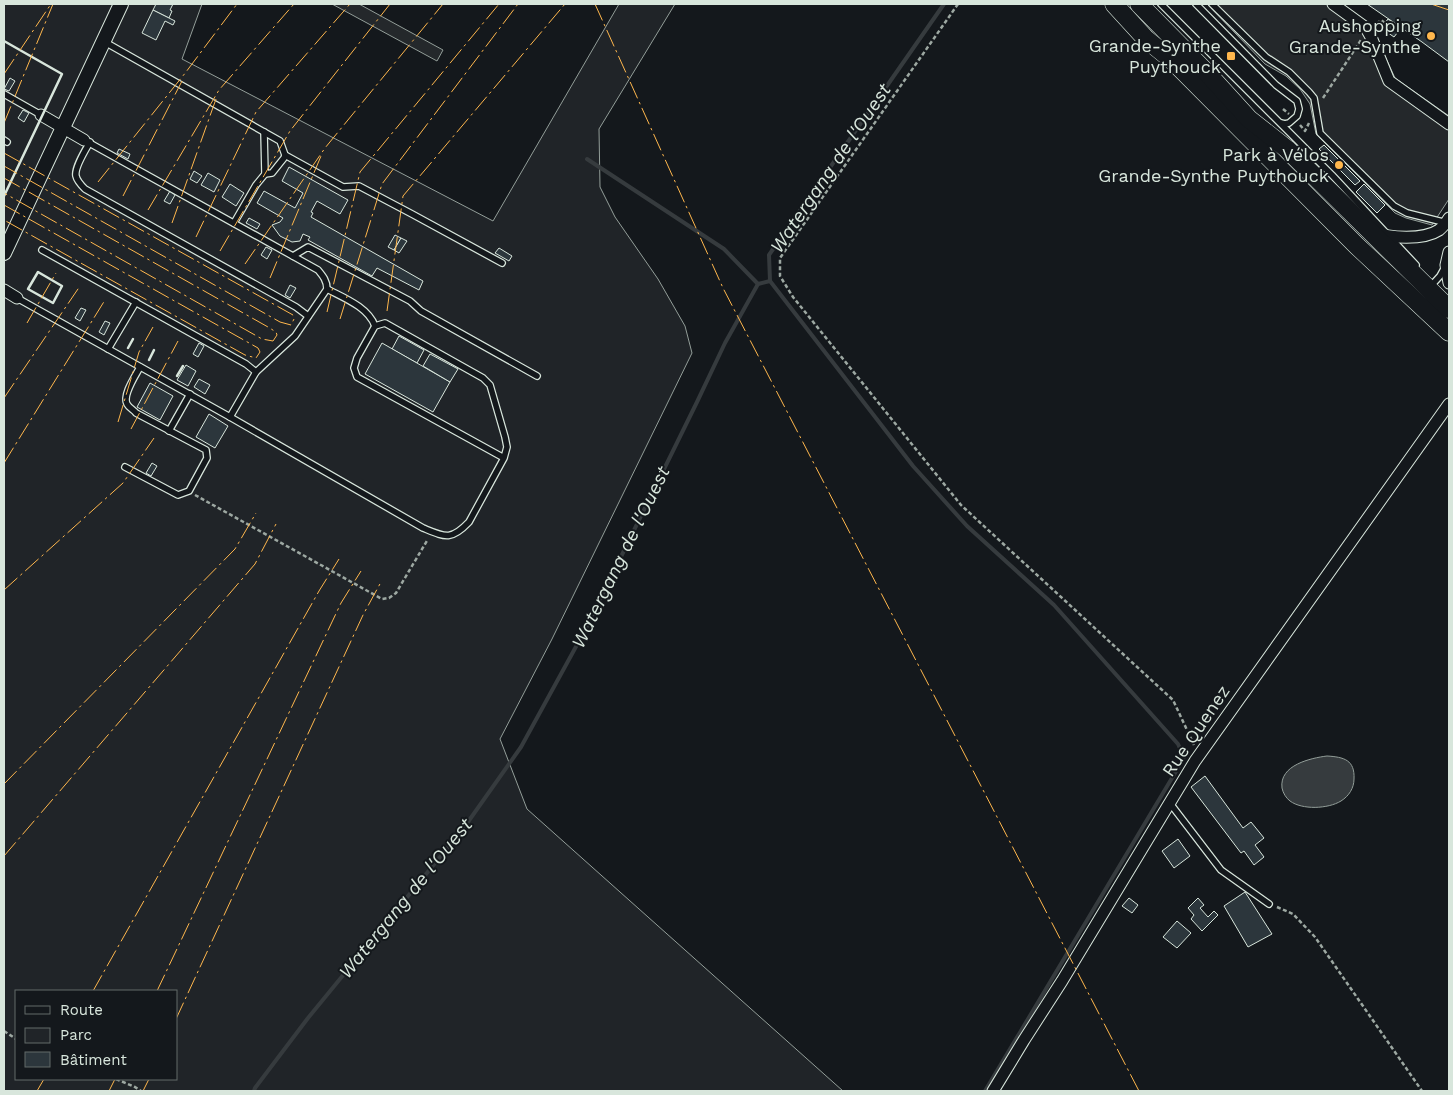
<svg xmlns="http://www.w3.org/2000/svg" width="1453" height="1095" font-family="'Work Sans',sans-serif">
	<style>
		.green { fill: #202428; stroke: #939e99; fill-rule: evenodd }
		.parking { fill: #24282b; stroke: #939e99 }
		.water { fill: #363b3e; stroke: #939e99 }
		.lines { fill: none; stroke-linecap: round; stroke-linejoin: round }
		.stream { stroke: #363b3e; stroke-width: 4 }
		.building { fill: #2c363c; stroke: #d8e6dc }
		.service-casing { stroke: #d8e6dc; stroke-width: 8 }
		.minor-casing { stroke: #d8e6dc; stroke-width: 13 }
		.tertiary-casing { stroke: #d8e6dc; stroke-width: 16 }
		.primary-casing { stroke: #d8e6dc; stroke-width: 19 }
		.path { stroke: #9da8a2; stroke-width: 2.5; stroke-dasharray: 4 2.5; stroke-linecap: butt }
		.service { stroke: #14181c; stroke-width: 5.5 }
		.minor { stroke: #14181c; stroke-width: 11 }
		.tertiary { stroke: #14181c; stroke-width: 14 }
		.primary { stroke: #14181c; stroke-width: 18 }
		.wall { stroke: #d8e6dc; stroke-width: 2.5 }
		.power { stroke: #ffb74d; stroke-width: 1; stroke-dasharray: 18 4 2.5 4; stroke-linecap: butt }
		.poi-dot { fill: #ffb74d; stroke: #14181c; stroke-width: 2 }
		.labels { text-anchor: middle; stroke-width: 4; stroke-linejoin: round; paint-order: stroke }
		.poi-label { font-size: 18px; fill: #d8e6dc; stroke: #14181c; text-anchor: end }
		.street-label { font-size: 18px; fill: #d8e6dc; stroke: #14181c }
		.water-label { font-size: 19px; font-style: italic; fill: #d8e6dc; stroke: #14181c }
	</style>
	<rect width="100%" height="100%" fill="#14181c"/>
	<!-- green -->
	<path class="green" d="M 4,4 L 202,4 L 182,59 L 493,221 L 619,4 L 675,4 L 599,129 L 600,187 L 615,217 L 658,279 L 685,326 L 692,353 L 552,639 L 500,739 L 527,809 L 843,1091 L 4,1091 ZM 16,991 L 176,991 L 176,1079 L 16,1079 Z"/>
	<!-- parking -->
	<g class="parking">
		<path d="M 332,4 L 359,4 L 443,50 L 437,61 Z"/>
		<path d="M 1207,4 L 1340,4 L 1374,32 L 1395,78 L 1449,116 L 1449,199 L 1432,225 L 1406,218 L 1395,213 L 1316,134 L 1310,104 L 1300,89 L 1286,76 L 1265,64 Z"/>
	</g>
	<!-- water -->
	<path class="water" d="M 1327,756 C 1344,757 1355,760 1354,779 C 1354,788 1349,796 1341,801 C 1328,809 1302,810 1290,801 C 1286,798 1283,793 1282,788 C 1279,765 1311,758 1327,756 Z"/>
	<g class="lines">
		<!-- stream -->
		<g class="stream">
			<path d="M 587,159 L 724,249 L 758,284"/>
			<path d="M 770,281 L 913,466 L 967,526 L 1054,605 L 1178,744 L 1184,757 L 1175,773 L 985,1091"/>
			<path d="M 254,1091 L 255,1088 L 308,1018 L 463,829 L 521,747 L 584,632 L 697,402 L 725,343 L 758,284 L 770,281 L 769,255 L 944,4"/>
		</g>
	</g>
	<!-- building -->
	<g class="building">
		<path d="M 156,4 L 173,4 L 170,10 L 172,11 L 169,18 L 153,10 Z"/>
		<path d="M 1367,4 L 1449,4 L 1449,62 L 1422,42 Z"/>
		<path d="M 153,10 L 175,21 L 173,25 L 165,21 L 156,40 L 142,33 Z"/>
		<path d="M 1388,19 L 1401,28 L 1394,37 L 1381,28 Z"/>
		<path d="M 10,78 L 15,81 L 9,91 L 4,89 Z"/>
		<path d="M 23,110 L 29,113 L 24,122 L 18,118 Z"/>
		<path d="M 1324,145 L 1360,181 L 1355,185 L 1319,149 Z"/>
		<path d="M 119,149 L 130,154 L 128,159 L 117,153 Z"/>
		<path d="M 289,167 L 348,200 L 340,214 L 317,201 L 311,212 L 313,213 L 311,217 L 423,281 L 419,290 L 377,268 L 372,276 L 308,240 L 310,237 L 303,234 L 300,241 L 292,242 L 280,236 L 272,225 L 280,222 L 283,218 L 257,203 L 264,191 L 295,208 L 303,193 L 282,181 Z"/>
		<path d="M 194,171 L 202,176 L 197,183 L 190,179 Z"/>
		<path d="M 208,173 L 220,180 L 214,192 L 201,185 Z"/>
		<path d="M 230,184 L 244,193 L 236,206 L 222,197 Z"/>
		<path d="M 1364,184 L 1385,205 L 1377,213 L 1356,192 Z"/>
		<path d="M 170,191 L 175,195 L 170,204 L 164,201 Z"/>
		<path d="M 249,218 L 260,224 L 257,229 L 246,223 Z"/>
		<path d="M 395,235 L 401,238 L 394,250 L 388,247 Z"/>
		<path d="M 401,238 L 407,241 L 399,253 L 394,250 Z"/>
		<path d="M 266,247 L 272,250 L 267,259 L 261,255 Z"/>
		<path d="M 499,248 L 512,256 L 509,261 L 495,253 Z"/>
		<path d="M 290,285 L 296,288 L 290,298 L 285,295 Z"/>
		<path d="M 81,308 L 86,310 L 80,321 L 75,318 Z"/>
		<path d="M 105,321 L 110,323 L 104,335 L 99,332 Z"/>
		<path d="M 399,336 L 424,350 L 417,363 L 392,349 Z"/>
		<path d="M 199,343 L 204,346 L 198,357 L 193,354 Z"/>
		<path d="M 382,343 L 450,382 L 433,412 L 365,374 Z"/>
		<path d="M 430,354 L 458,369 L 450,382 L 423,366 Z"/>
		<path d="M 186,365 L 196,371 L 188,386 L 177,380 Z"/>
		<path d="M 199,379 L 210,385 L 205,394 L 194,387 Z"/>
		<path d="M 150,383 L 173,396 L 160,420 L 137,407 Z"/>
		<path d="M 209,414 L 228,426 L 215,448 L 196,437 Z"/>
		<path d="M 152,463 L 157,466 L 151,476 L 146,473 Z"/>
		<path d="M 1205,776 L 1243,828 L 1251,822 L 1264,838 L 1255,845 L 1264,857 L 1254,865 L 1244,851 L 1241,853 L 1191,787 Z"/>
		<path d="M 1178,839 L 1190,856 L 1174,868 L 1162,851 Z"/>
		<path d="M 1245,892 L 1272,934 L 1248,947 L 1224,906 Z"/>
		<path d="M 1129,898 L 1138,905 L 1132,913 L 1122,906 Z"/>
		<path d="M 1198,898 L 1204,905 L 1200,908 L 1208,917 L 1214,911 L 1218,915 L 1202,931 L 1191,919 L 1194,915 L 1188,908 Z"/>
		<path d="M 1177,921 L 1191,933 L 1177,948 L 1163,937 Z"/>
	</g>
	<g class="lines">
		<!-- service casing -->
		<g class="service-casing">
			<g id="service">
				<path d="M 1161,4 L 1332,175 L 1416,265"/>
				<path d="M 1196,4 L 1276,85 L 1297,101 L 1299,109 L 1297,116 L 1289,123 L 1285,124 L 1281,123"/>
				<path d="M 1212,4 L 1266,57 L 1289,72 L 1309,92 L 1314,98 L 1320,133 L 1394,206 L 1407,213 L 1447,223"/>
				<path d="M 103,41 L 280,141 L 285,155 L 343,187 L 359,186 L 412,214 L 502,263"/>
				<path d="M 4,94 L 41,115"/>
				<path d="M 264,132 L 265,174 L 272,173 L 284,158 L 285,155"/>
				<path d="M 4,140 L 7,142"/>
				<path d="M 84,140 L 318,270 C 323,276 327,281 327,289 L 295,336 L 256,372 L 230,417"/>
				<path d="M 90,142 C 86,149 74,168 76,176 C 77,181 81,185 85,189 L 296,307 L 308,316"/>
				<path d="M 234,223 L 256,185 L 265,174"/>
				<path d="M 42,250 L 246,364 L 256,372"/>
				<path d="M 293,256 L 308,247 L 410,301 L 421,311 L 537,376"/>
				<path d="M 1430,287 L 1440,276 L 1445,267"/>
				<path d="M 327,289 C 344,298 368,307 375,326"/>
				<path d="M 17,298 L 230,417 L 423,528 C 445,537 451,541 469,522 L 504,458 L 507,447 L 505,437 L 490,385 L 483,378 L 385,323 L 375,326 L 357,358 L 354,368 L 357,377 L 504,458"/>
				<path d="M 108,349 L 136,302"/>
				<path d="M 169,431 L 190,394"/>
				<path d="M 125,467 L 178,495 L 189,491 L 207,458 L 206,450 L 136,413 C 134,410 129,408 127,404 C 122,395 136,375 140,367"/>
				<path d="M 1169,802 L 1221,870 L 1269,904"/>
			</g>
		</g>
		<!-- minor casing -->
		<g class="minor-casing">
			<g id="minor">
				<path d="M 1333,4 L 1366,28 L 1371,37 L 1389,81 L 1449,124"/>
				<path d="M 41,115 L 84,140"/>
				<path d="M 1373,231 C 1389,239 1424,240 1439,230 C 1443,227 1446,223 1449,218"/>
				<path d="M 1449,252 L 1446,265 L 1449,283"/>
				<path d="M 4,290 L 17,298"/>
				<path d="M 993,1091 L 1024,1040 L 1062,981 L 1195,761 L 1449,404"/>
			</g>
		</g>
		<!-- tertiary casing -->
		<g class="tertiary-casing">
			<path id="tertiary" d="M 4,253 L 121,4"/>
		</g>
		<!-- primary casing -->
		<g class="primary-casing">
			<g id="primary">
				<path d="M 1114,4 L 1146,39 L 1173,61 L 1357,246 L 1449,332"/>
				<path d="M 1139,4 L 1209,75 L 1249,119 L 1287,149 L 1449,309"/>
			</g>
		</g>
		<!-- path -->
		<g class="path">
			<path d="M 958,4 L 780,258 L 780,276 L 793,297 L 961,505 L 1173,700 L 1194,745"/>
			<path d="M 1377,24 L 1381,20 L 1385,23"/>
			<path d="M 1323,98 L 1361,40"/>
			<path d="M 1283,109 L 1289,114"/>
			<path d="M 1300,125 L 1305,131 L 1309,123"/>
			<path d="M 195,495 L 382,599 L 389,598 L 396,593 L 428,539"/>
			<path d="M 1277,907 L 1293,914 L 1315,937 L 1422,1091"/>
			<path d="M 4,1031 L 16,1039"/>
			<path d="M 116,1079 L 135,1087 L 141,1091"/>
		</g>
		<!-- service -->
		<use href="#service" class="service"/>
		<!-- minor -->
		<use href="#minor" class="minor"/>
		<!-- tertiary -->
		<use href="#tertiary" class="tertiary"/>
		<!-- primary -->
		<use href="#primary" class="primary"/>
		<!-- wall -->
		<g class="wall">
			<path d="M 4,41 L 62,74 L 4,196"/>
			<path d="M 38,272 L 62,286 L 53,303 L 28,289 Z"/>
			<path d="M 128,348 L 133,339"/>
			<path d="M 149,360 L 154,350"/>
			<path d="M 177,376 L 183,366"/>
		</g>
		<!-- power -->
		<g class="power">
			<path d="M 595,4 L 723,288 L 1139,1091"/>
			<path d="M 1431,4 L 1449,10"/>
			<path d="M 4,74 L 51,4"/>
			<path d="M 4,123 L 53,4"/>
			<path d="M 4,153 L 293,315 L 294,319 L 291,325 L 280,322 L 4,166"/>
			<path d="M 4,178 L 268,327 L 276,332 L 277,335 L 273,341 L 262,339 L 4,193"/>
			<path d="M 98,182 L 186,72 L 237,4"/>
			<path d="M 123,196 L 182,81"/>
			<path d="M 4,205 L 258,348 L 260,352 L 256,358 L 245,355 L 4,220"/>
			<path d="M 148,210 L 219,90 L 294,4"/>
			<path d="M 172,223 L 216,99"/>
			<path d="M 196,237 L 256,112 L 350,4"/>
			<path d="M 220,251 L 290,131 L 390,4"/>
			<path d="M 245,264 L 325,148 L 443,4"/>
			<path d="M 270,278 L 321,156"/>
			<path d="M 387,311 L 403,196 L 565,4"/>
			<path d="M 327,312 L 360,172 L 499,4"/>
			<path d="M 340,319 L 382,184 L 518,4"/>
			<path d="M 27,323 L 56,273"/>
			<path d="M 4,398 L 80,286"/>
			<path d="M 118,422 L 139,352 L 153,327"/>
			<path d="M 131,429 L 178,341"/>
			<path d="M 4,463 L 105,300"/>
			<path d="M 4,590 L 123,483 L 154,438"/>
			<path d="M 4,784 L 235,549 L 256,513"/>
			<path d="M 4,856 L 255,564 L 276,524"/>
			<path d="M 93,991 L 319,591 L 339,559"/>
			<path d="M 157,991 L 341,603 L 361,571"/>
			<path d="M 176,1019 L 363,615 L 381,582"/>
			<path d="M 37,1091 L 44,1079"/>
			<path d="M 109,1091 L 115,1079"/>
			<path d="M 143,1091 L 149,1079"/>
		</g>
	</g>
	<!-- markers -->
	<g class="poi-dot">
		<circle cx="1431" cy="36" r="5"/>
		<rect x="1226" y="51" width="10" height="10" rx="2.5"/>
		<circle cx="1339" cy="165" r="5"/>
	</g>
	<g class="labels">
		<!-- poi labels -->
		<g class="poi-label">
			<text x="1421" y="32">Aushopping<tspan x="1421" dy="21">Grande-Synthe</tspan></text>
			<text x="1221" y="52">Grande-Synthe<tspan x="1221" dy="21">Puythouck</tspan></text>
			<text x="1329" y="161">Park à Vélos<tspan x="1329" dy="21">Grande-Synthe Puythouck</tspan></text>
		</g>
		<!-- street labels -->
		<g class="street-label">
			<text transform="translate(1196 731) rotate(-56)" y="6">Rue Quenez</text>
		</g>
		<!-- water labels -->
		<g class="water-label">
			<text transform="translate(830 168) rotate(-56)" y="7">Watergang de l'Ouest</text>
			<text transform="translate(620 557) rotate(-64)" y="7">Watergang de l'Ouest</text>
			<text transform="translate(405 898) rotate(-51)" y="7">Watergang de l'Ouest</text>
		</g>
	</g>
	<!-- border -->
	<rect width="1453" height="1095" fill="none" stroke="#d8e6dc" stroke-width="10"/>
	<!-- legend -->
	<rect x="15" y="990" width="162" height="90" fill="#14181c" stroke="#626a69"/>
	<rect x="25" y="1006" width="25" height="8" fill="#14181c" stroke="#626a69"/>
	<text x="60" y="1015" font-size="15" fill="#d8e6dc">Route</text>
	<rect x="25" y="1028" width="25" height="15" fill="#202428" stroke="#626a69"/>
	<text x="60" y="1040" font-size="15" fill="#d8e6dc">Parc</text>
	<rect x="25" y="1052" width="25" height="15" fill="#2c363c" stroke="#626a69"/>
	<text x="60" y="1065" font-size="15" fill="#d8e6dc">Bâtiment</text>
</svg>
